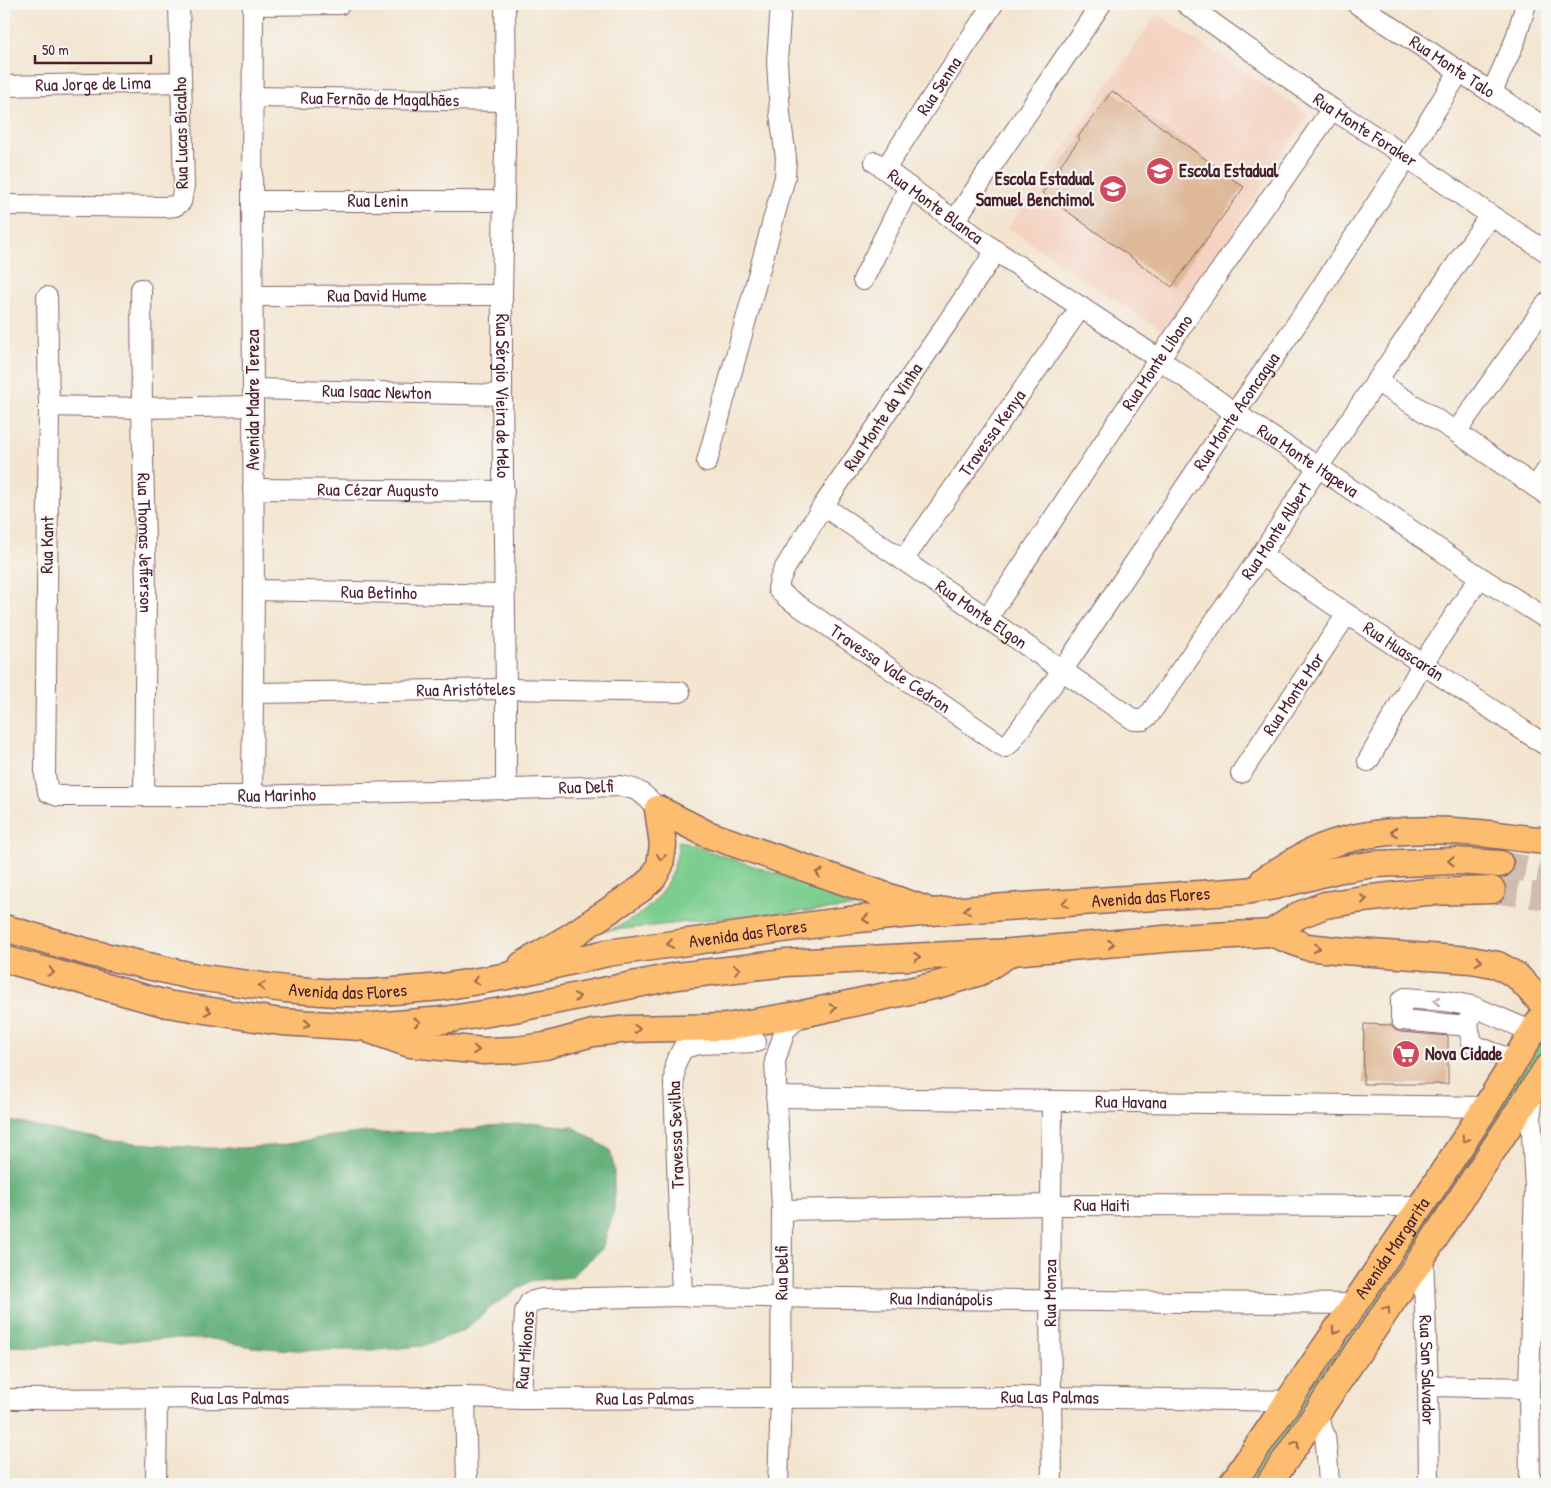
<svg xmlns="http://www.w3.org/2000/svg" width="1551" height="1488" font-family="'Patrick Hand',sans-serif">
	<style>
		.built { fill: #f4d3c1 }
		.green { fill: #7ccd8f; stroke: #63765d }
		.forest { fill: #65b07a; stroke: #586852 }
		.building { fill: #deb897 }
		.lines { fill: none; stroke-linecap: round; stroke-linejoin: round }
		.major-tunnel { stroke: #d1bdaf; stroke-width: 26; stroke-dasharray: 26 13; stroke-linecap: butt }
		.minor-casing { stroke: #856465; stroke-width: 22 }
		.major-casing { stroke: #856465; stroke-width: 29 }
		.minor { stroke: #fff; stroke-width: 20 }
		.major { stroke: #fcbd6f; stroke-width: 26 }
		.oneway { stroke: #9a664a }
		.oneway2 { stroke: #ae9aa0 }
		.labels { text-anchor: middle; stroke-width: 4.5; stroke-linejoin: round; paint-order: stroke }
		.street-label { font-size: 18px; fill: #4a1f2b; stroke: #f6f6f2 }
		.poi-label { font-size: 18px; font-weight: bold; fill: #4a1f2b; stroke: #f6f6f2; text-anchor: start }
	</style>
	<rect width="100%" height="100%" fill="#f6f6f2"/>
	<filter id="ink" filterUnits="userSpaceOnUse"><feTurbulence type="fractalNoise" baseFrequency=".02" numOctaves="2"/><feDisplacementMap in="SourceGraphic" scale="10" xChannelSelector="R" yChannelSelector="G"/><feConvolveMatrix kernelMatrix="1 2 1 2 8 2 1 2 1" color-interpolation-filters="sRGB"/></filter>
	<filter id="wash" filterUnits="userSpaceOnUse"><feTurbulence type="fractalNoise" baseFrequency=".0096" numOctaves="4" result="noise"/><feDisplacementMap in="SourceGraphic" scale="20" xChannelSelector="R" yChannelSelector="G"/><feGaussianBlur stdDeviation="1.12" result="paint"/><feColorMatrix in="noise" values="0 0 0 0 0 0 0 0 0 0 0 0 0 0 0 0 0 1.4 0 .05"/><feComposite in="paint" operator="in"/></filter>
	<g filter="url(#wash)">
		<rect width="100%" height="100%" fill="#f3e5d0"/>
		<!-- built -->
		<path class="built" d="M 1157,14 L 1308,114 L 1168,335 L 1008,228 Z"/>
		<!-- green -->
		<g class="green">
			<path d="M 679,841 L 873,906 L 745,916 L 604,931 C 649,918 674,888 679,841 Z"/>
			<path d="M 1547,1030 L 1547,1051 L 1326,1384 L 1257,1484 L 1243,1484 Z"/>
		</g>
		<!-- forest -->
		<path class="forest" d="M 4,1120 L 111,1141 L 200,1148 L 241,1148 L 283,1145 L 325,1137 L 368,1132 L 449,1133 L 490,1126 L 531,1123 L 573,1127 L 610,1150 L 614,1168 L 614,1210 L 602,1249 L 571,1277 L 530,1281 L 494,1305 L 463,1331 L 422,1346 L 380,1350 L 294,1350 L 252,1347 L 213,1339 L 171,1339 L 78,1343 L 37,1347 L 4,1346 Z"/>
		<g id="blocks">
			<!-- building -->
			<g class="building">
				<path d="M 1112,91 L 1244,187 L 1172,287 L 1042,193 L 1062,166 L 1060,165 L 1080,139 L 1078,137 Z"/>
				<path d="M 1364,1024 L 1391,1025 L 1395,1030 L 1401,1032 L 1448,1036 L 1448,1084 L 1363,1084 Z"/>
			</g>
		</g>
	</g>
	<g filter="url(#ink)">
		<use href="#blocks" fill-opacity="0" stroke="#856465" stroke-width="1"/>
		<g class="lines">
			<!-- major-tunnel -->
			<g class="major-tunnel">
				<path d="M 1500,864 L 1547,873"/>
				<path d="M 1492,890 L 1547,897"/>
			</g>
			<!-- minor casing -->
			<g class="minor-casing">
				<g id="minor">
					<path id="s1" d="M 505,4 L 506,101 L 502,295 L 502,395 L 506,689 L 506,790"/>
					<path id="s2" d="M 1186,4 L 1332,109 L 1407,157 L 1490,215 L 1547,252"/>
					<path id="s3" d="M 1357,4 L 1547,129"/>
					<path d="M 253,5 L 340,4"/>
					<path id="s4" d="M 4,86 L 181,82"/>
					<path d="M 1492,92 L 1515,41 L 1526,4"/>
					<path id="s5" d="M 252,97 L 506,101"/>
					<path id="s6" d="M 875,162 L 996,251 L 1159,359 L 1235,413 L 1318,467 L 1480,577 L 1547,619"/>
					<path id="s7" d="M 885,169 L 993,4"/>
					<path id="s8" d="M 252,201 L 504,201"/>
					<path d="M 4,205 L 166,207 L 175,206 L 181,202 L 184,186 L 179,4"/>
					<path d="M 955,220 L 1101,4"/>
					<path id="s9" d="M 996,251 L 823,506 L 785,568 L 780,579 L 778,589 L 786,597 L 1001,745 L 1005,747 L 1009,744 L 1062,671 L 1235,413 L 1309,306 L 1407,157 L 1459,72"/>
					<path d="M 863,280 L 909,187"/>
					<path id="s10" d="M 141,289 L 142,408 L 146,590 L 144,796"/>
					<path id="s11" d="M 253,296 L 502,295"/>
					<path id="s12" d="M 47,297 L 49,406 L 45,775 L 48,792 L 58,796 L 252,796 L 619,786 C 639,788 645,795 658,809"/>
					<path d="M 1376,381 L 1456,432 L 1547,495"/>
					<path id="s13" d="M 253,389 L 502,395"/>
					<path d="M 49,406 L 142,408 L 253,406"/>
					<path d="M 1456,432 L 1547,303"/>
					<path d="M 707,462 L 785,177 L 786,158 L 780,114 L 777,61 L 781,4"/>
					<path d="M 1536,487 L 1547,470"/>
					<path id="s14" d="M 253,489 L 504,491"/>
					<path id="s15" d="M 823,506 L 903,560 L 1134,720 L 1143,720 L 1149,715 L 1261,555 L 1318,467 L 1490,215"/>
					<path id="s16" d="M 1261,555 L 1347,614 L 1547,746"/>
					<path id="s17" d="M 903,560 L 1081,307"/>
					<path id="s18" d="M 254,590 L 504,595"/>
					<path id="s19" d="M 987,619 L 1159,359 L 1332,109"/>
					<path id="s20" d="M 254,693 L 506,689 L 680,692"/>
					<path d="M 1368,761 L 1423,663 L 1480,577"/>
					<path id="s21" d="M 1241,773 L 1347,614"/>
					<path d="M 252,796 L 254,590 L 252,201 L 253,4"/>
					<path d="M 1471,1013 L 1468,1026 L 1472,1042 L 1476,1046 L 1515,1061"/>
					<path d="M 1468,1026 L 1402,1020 L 1401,1017 L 1401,1001 L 1405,998 L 1445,1001 L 1472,1006 L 1533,1032"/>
					<path d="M 1530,1096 L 1535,1188 L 1529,1388 L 1530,1484"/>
					<path id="s22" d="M 776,1097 L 1486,1107"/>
					<path id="s23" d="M 782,1210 L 1051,1205 L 1421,1206"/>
					<path id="s24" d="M 1423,1256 L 1428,1386 L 1429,1484"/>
					<path d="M 682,1296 L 674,1083 L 675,1064 L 683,1048 L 699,1044 L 756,1042"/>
					<path d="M 1428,1386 L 1529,1388"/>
					<path d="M 465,1397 L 467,1484"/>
					<path id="s25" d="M 4,1399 L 465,1397 L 521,1399 L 1052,1397 L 1288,1401"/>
					<path id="s26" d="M 521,1399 L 525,1312 L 530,1302 L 542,1299 L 682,1296 L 1354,1304"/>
					<path d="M 1316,1414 L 1325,1436 L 1327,1455 L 1329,1484"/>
					<path d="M 156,1484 L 157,1398"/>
					<path id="s27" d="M 778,1484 L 781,1398 L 782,1210 L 775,1061 L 785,1030 L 802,1014"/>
					<path id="s28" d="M 1052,1484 L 1050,1300 L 1052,1102"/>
				</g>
			</g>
			<!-- major casing -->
			<g class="major-casing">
				<g id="major">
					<path d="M 658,809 L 707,834 L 924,909"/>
					<path d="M 1264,880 C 1277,872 1290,863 1303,856 C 1353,829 1424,827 1479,833 C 1502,835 1524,839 1547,841"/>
					<path id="s29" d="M 4,928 L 91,953 L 196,977 L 285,989 L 335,993 L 370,993 L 442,987 L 502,977 L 607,953 L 849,920 L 931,912 L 1245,891 L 1275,886 L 1337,870 L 1375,864 L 1457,861 L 1500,864"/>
					<path d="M 1271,933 L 1307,947 L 1344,951 L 1471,960 L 1498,965 L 1517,976 L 1547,1008"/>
					<path d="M 4,959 L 167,1004 L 281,1022 L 361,1027 L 444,1020 L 514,1009 L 677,976 L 786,963 L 1011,952 L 1176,938 L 1271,933 L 1299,915 L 1325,905 L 1363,899 L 1426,892 L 1492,890"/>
					<path d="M 522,965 L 568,938 L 641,889 L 653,878 L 660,865 L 663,845 L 658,809"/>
					<path d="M 370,1030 L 410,1044 L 484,1051 L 516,1050 L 545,1046 L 593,1033 L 629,1029 L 726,1027 L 802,1014 L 937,985 L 980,972 L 1010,953"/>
					<path id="s30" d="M 1232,1484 L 1421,1206 L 1486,1107 L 1547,1009"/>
					<path d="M 1269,1484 L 1423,1256 L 1547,1068"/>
				</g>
			</g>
			<!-- minor -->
			<use href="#minor" class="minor"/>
			<!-- major -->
			<use href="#major" class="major"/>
		</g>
		<!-- one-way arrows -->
		<defs><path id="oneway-chevron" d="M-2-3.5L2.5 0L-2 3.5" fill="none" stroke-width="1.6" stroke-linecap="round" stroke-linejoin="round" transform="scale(1.25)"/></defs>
		<g class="oneway">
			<use href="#oneway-chevron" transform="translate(1394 832) rotate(175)"/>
			<use href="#oneway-chevron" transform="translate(661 857) rotate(97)"/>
			<use href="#oneway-chevron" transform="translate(1451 861) rotate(179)"/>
			<use href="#oneway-chevron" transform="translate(819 873) rotate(-161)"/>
			<use href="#oneway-chevron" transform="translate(1364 899) rotate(-8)"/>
			<use href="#oneway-chevron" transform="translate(1065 903) rotate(176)"/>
			<use href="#oneway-chevron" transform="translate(967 910) rotate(176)"/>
			<use href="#oneway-chevron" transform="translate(866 919) rotate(174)"/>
			<use href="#oneway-chevron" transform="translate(670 944) rotate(172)"/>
			<use href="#oneway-chevron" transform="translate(1111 944) rotate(-5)"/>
			<use href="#oneway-chevron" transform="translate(1317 948) rotate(6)"/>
			<use href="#oneway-chevron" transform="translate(917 957) rotate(-3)"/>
			<use href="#oneway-chevron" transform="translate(1479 961) rotate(9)"/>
			<use href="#oneway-chevron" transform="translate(737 969) rotate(-7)"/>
			<use href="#oneway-chevron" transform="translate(51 972) rotate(15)"/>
			<use href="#oneway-chevron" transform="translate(476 981) rotate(171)"/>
			<use href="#oneway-chevron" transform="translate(262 986) rotate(-172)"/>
			<use href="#oneway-chevron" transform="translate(577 997) rotate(-11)"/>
			<use href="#oneway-chevron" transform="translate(833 1008) rotate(-12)"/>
			<use href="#oneway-chevron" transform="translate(208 1011) rotate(10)"/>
			<use href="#oneway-chevron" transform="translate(417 1022) rotate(-5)"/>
			<use href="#oneway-chevron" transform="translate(307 1024) rotate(4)"/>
			<use href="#oneway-chevron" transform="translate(637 1029) rotate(-2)"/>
			<use href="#oneway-chevron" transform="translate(476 1050) rotate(4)"/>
			<use href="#oneway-chevron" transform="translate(1465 1139) rotate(123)"/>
			<use href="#oneway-chevron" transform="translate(1387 1309) rotate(-56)"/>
			<use href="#oneway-chevron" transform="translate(1335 1331) rotate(125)"/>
			<use href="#oneway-chevron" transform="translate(1296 1444) rotate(-56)"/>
		</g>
		<use class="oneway2" href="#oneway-chevron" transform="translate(1437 1001) rotate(-175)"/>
	</g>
	<!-- icons -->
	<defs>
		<g id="school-disc" transform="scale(1.4375)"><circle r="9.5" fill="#d1495b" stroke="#f6f6f2"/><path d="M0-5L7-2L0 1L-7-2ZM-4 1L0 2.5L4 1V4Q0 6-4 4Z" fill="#fff"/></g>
		<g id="supermarket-disc" transform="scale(1.4375)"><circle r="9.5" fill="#d1495b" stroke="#f6f6f2"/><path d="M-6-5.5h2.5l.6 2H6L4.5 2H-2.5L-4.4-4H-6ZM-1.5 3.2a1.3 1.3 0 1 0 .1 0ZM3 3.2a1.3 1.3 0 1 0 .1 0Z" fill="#fff"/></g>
	</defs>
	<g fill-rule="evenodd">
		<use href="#school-disc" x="1160" y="171"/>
		<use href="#school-disc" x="1113" y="189"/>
		<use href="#supermarket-disc" x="1406" y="1054"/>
	</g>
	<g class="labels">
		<!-- street labels -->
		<g class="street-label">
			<text dy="6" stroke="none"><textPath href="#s3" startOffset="114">Rua Monte Talo</textPath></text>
			<text dy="6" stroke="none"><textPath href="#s4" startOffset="89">Rua Jorge de Lima</textPath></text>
			<text dy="6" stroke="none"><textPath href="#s7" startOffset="99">Rua Senna</textPath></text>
			<text dy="6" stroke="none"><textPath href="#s5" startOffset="128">Rua Fernão de Magalhães</textPath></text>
			<text dy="6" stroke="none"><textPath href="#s2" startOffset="219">Rua Monte Foraker</textPath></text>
			<text transform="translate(181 133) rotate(-91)" y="6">Rua Lucas Bicalho</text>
			<text dy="6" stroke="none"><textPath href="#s8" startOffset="126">Rua Lenin</textPath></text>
			<text dy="6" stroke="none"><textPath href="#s6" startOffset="75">Rua Monte Blanca</textPath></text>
			<text dy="6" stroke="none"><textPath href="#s11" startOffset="124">Rua David Hume</textPath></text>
			<text dy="6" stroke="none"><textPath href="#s19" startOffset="308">Rua Monte Libano</textPath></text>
			<text dy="6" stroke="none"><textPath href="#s13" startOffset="124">Rua Isaac Newton</textPath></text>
			<text dy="6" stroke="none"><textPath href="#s1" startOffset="392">Rua Sérgio Vieira de Melo</textPath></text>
			<text transform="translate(253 400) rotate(-90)" y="6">Avenida Madre Tereza</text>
			<text dy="6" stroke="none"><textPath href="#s9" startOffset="1088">Rua Monte Aconcagua</textPath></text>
			<text transform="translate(883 417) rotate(-56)" y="6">Rua Monte da Vinha</text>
			<text dy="6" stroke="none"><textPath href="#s17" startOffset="155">Travessa Kenya</textPath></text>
			<text dy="6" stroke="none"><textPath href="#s6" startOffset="526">Rua Monte Itapeva</textPath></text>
			<text dy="6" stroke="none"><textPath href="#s14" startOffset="125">Rua Cézar Augusto</textPath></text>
			<text dy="6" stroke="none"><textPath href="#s15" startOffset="618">Rua Monte Albert</textPath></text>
			<text dy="6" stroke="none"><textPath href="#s10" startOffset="254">Rua Thomas Jefferson</textPath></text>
			<text transform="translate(47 545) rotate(-89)" y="6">Rua Kant</text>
			<text dy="6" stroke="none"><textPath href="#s18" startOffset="125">Rua Betinho</textPath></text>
			<text dy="6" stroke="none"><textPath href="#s15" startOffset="192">Rua Monte Elgon</textPath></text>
			<text dy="6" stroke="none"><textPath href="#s16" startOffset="172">Rua Huascarán</textPath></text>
			<text dy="6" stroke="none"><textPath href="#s9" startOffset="541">Travessa Vale Cedron</textPath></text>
			<text dy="6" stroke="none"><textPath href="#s20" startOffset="212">Rua Aristóteles</textPath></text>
			<text dy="6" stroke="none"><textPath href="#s21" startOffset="95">Rua Monte Mor</textPath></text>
			<text dy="6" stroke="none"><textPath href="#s12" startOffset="1034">Rua Delfi</textPath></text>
			<text dy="6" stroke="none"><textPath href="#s12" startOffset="725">Rua Marinho</textPath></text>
			<text dy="6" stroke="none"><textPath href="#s29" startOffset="1161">Avenida das Flores</textPath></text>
			<text dy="6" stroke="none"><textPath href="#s29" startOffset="756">Avenida das Flores</textPath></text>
			<text dy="6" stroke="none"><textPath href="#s29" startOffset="351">Avenida das Flores</textPath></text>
			<text dy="6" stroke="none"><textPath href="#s22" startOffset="355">Rua Havana</textPath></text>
			<text transform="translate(676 1135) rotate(-92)" y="6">Travessa Sevilha</text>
			<text dy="6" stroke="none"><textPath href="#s23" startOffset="320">Rua Haiti</textPath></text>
			<text dy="6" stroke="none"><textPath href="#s30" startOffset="285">Avenida Margarita</textPath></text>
			<text dy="6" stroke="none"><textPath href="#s27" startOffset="211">Rua Delfi</textPath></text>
			<text dy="6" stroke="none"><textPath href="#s28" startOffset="191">Rua Monza</textPath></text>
			<text dy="6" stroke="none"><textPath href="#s26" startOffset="510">Rua Indianápolis</textPath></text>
			<text transform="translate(525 1350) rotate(-85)" y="6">Rua Mikonos</text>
			<text dy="6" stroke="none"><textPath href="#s24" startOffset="114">Rua San Salvador</textPath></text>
			<text dy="6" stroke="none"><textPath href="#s25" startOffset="1046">Rua Las Palmas</textPath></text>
			<text dy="6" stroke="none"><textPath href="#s25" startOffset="236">Rua Las Palmas</textPath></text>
			<text dy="6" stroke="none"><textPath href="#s25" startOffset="641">Rua Las Palmas</textPath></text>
		</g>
		<!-- poi labels -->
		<g class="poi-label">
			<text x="1179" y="177">Escola Estadual</text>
			<text x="1094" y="185" text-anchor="end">Escola Estadual<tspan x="1094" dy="21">Samuel Benchimol</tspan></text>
			<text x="1425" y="1060">Nova Cidade</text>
		</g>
	</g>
	<!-- margin -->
	<rect width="1551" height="1488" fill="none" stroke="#f6f6f2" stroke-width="20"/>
	<!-- scale -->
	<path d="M35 55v8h116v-8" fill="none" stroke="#4a1f2b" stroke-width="2.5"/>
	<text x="42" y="55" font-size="15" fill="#4a1f2b" stroke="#f6f6f2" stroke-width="4" paint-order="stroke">50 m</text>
</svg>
